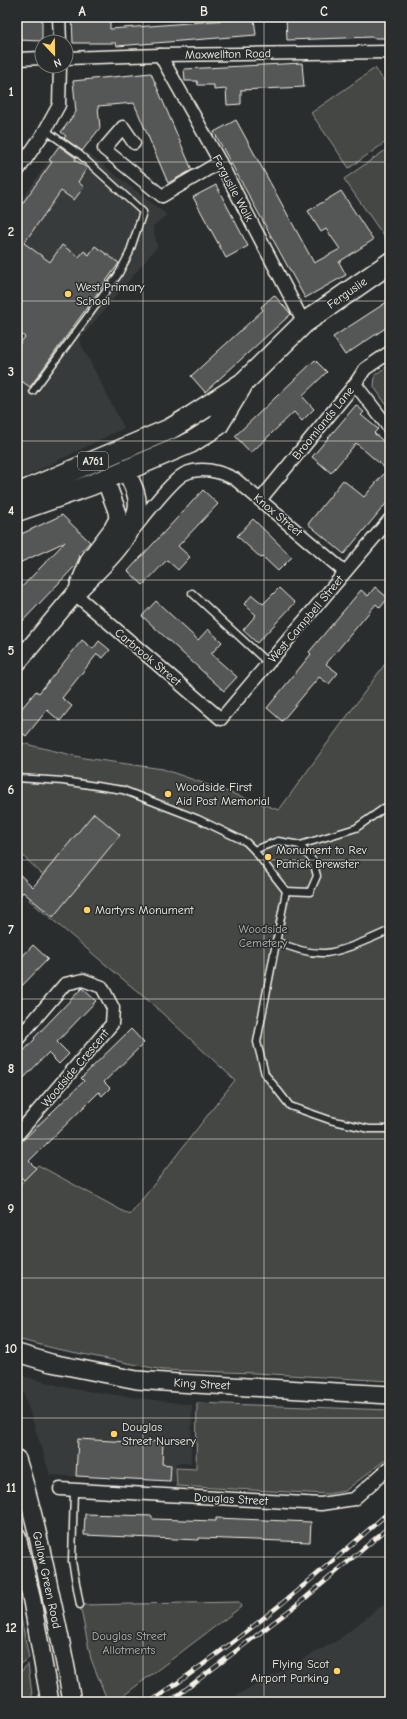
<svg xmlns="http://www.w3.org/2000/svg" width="407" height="1719" font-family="'Comic Neue',sans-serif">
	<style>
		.built { fill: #373a3a }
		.green { fill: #444645; stroke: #9c9c96 }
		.building { fill: #555756; stroke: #f4f1e8 }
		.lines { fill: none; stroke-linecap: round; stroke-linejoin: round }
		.lane-casing { stroke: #f4f1e8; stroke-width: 9 }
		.street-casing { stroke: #f4f1e8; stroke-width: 15 }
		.secondary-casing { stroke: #f4f1e8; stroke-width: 20 }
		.primary-casing { stroke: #f4f1e8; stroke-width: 23 }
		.lane { stroke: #2a2d2e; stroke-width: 6 }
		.street { stroke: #2a2d2e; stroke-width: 12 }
		.secondary { stroke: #2a2d2e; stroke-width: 17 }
		.primary { stroke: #2a2d2e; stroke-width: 20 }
		.rail-casing { stroke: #f4f1e8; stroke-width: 4.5 }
		.rail { stroke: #2a2d2e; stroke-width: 3; stroke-dasharray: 9; stroke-linecap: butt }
		.grid { fill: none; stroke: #f4f1e8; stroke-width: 1; stroke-opacity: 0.55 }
		.poi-dot { fill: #ffd166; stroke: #2a2d2e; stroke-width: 1.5 }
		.labels { text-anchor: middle; stroke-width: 3; stroke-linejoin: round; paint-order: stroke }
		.shield { fill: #2a2d2e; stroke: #b7b6b0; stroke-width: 1 }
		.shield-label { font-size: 11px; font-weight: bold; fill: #f4f1e8 }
		.street-label { font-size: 12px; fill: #f4f1e8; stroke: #2a2d2e }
		.poi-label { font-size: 12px; fill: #f4f1e8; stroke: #2a2d2e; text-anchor: start }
		.park-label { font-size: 12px; fill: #b6b5af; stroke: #2a2d2e }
		.neatline { fill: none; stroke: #f4f1e8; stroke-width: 1.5 }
		.grid-label { font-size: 13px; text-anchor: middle; font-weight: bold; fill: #f4f1e8 }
	</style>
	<rect width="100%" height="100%" fill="#2a2d2e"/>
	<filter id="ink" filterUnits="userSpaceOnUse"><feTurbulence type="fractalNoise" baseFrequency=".025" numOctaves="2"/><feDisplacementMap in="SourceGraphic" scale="8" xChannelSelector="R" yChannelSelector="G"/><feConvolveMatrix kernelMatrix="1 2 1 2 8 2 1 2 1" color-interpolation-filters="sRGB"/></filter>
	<g filter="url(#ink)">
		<!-- built -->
		<g class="built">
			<path d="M 66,136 L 167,215 L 153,226 L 157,247 L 79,340 L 124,428 L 17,481 L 17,207 Z"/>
			<path d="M 18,1375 L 73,1389 L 192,1405 L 191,1463 L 176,1463 L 175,1482 L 50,1475 Z"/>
			<path d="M 390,1599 L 390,1702 L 224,1702 L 338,1640 Z"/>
		</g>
		<!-- green -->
		<g class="green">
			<path d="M 375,68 L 390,90 L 390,139 L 349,168 L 311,113 Z"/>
			<path d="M 390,147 L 390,241 L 388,242 L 344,179 Z"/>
			<path d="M 390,364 L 390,410 L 374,387 L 375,375 Z"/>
			<path d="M 390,657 L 390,1381 L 255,1373 L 163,1370 L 57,1349 L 17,1339 L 17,1188 L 38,1165 L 130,1215 L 235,1080 L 150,1002 L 29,900 L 46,878 L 17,850 L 17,742 L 84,758 L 163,769 L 279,810 Z"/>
			<path d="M 197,1403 L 390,1410 L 390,1456 L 345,1491 L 327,1494 L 177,1486 L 176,1468 L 196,1469 Z"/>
			<path d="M 17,1598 L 29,1658 L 17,1666 Z"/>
			<path d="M 239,1602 L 241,1607 L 115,1702 L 108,1702 L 91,1659 L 80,1605 Z"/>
			<path d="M 28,1664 L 33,1702 L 17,1702 L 17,1676 Z"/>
		</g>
		<!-- building -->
		<g class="building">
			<path d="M 17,17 L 42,17 L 42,41 L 17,40 Z"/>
			<path d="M 72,17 L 110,17 L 110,29 L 254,18 L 256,35 L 117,46 L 116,43 L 73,43 Z"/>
			<path d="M 286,17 L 390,17 L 390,38 L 373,38 L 373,37 L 287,40 Z"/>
			<path d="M 302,63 L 304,87 L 241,90 L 241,104 L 227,105 L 226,89 L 214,90 L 214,85 L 198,85 L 197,81 L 185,81 L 184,69 Z"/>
			<path d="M 151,73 L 192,170 L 168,183 L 134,103 L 98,106 L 100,128 L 82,151 L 64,138 L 66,136 L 61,132 L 76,112 L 73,81 Z"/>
			<path d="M 236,120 L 314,263 L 340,249 L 326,229 L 321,232 L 308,211 L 341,191 L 373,240 L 339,262 L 346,275 L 305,298 L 214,132 Z"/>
			<path d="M 59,146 L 76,158 L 75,160 L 87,168 L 78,182 L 84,187 L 74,200 L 61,191 L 24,243 L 50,262 L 62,245 L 79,257 L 84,251 L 89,255 L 95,246 L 119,263 L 30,387 L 17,378 L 17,347 L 25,337 L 17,331 L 17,211 L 52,162 L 49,160 Z"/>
			<path d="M 216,185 L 248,246 L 226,258 L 193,197 Z"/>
			<path d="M 274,295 L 291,314 L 205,392 L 191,376 L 263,310 L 261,307 Z"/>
			<path d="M 390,300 L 390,325 L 345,355 L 333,337 Z"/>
			<path d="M 315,360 L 327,372 L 302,396 L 314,409 L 302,421 L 294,412 L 251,453 L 235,436 Z"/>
			<path d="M 356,405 L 364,412 L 361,415 L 378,429 L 374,433 L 390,447 L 390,499 L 344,554 L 308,524 L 343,480 L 364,497 L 387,470 L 356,443 L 331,473 L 312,457 Z"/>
			<path d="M 203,490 L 218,504 L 178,546 L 190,557 L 178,570 L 167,560 L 143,585 L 128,571 Z"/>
			<path d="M 62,515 L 90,542 L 79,554 L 80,556 L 76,565 L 17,627 L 17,592 L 65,542 L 17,564 L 17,536 Z"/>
			<path d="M 253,519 L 292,557 L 278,571 L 263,557 L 261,558 L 237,536 Z"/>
			<path d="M 375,587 L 388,598 L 380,608 L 376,604 L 326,664 L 338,673 L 329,684 L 319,677 L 282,721 L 267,708 L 311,654 L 309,652 L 361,590 L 368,596 Z"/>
			<path d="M 279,588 L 295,603 L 257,643 L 243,630 L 256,615 L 244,604 L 252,595 L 263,604 Z"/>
			<path d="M 156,601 L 198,640 L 208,629 L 222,642 L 211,654 L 237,677 L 224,691 L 142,616 Z"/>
			<path d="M 82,640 L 93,649 L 99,641 L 110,650 L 103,658 L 97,654 L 62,698 L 72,706 L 60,721 L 47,710 L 26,736 L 17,729 L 17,714 L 36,691 L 39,693 Z"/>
			<path d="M 94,813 L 120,835 L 53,917 L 23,892 L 17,899 L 17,872 L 33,887 Z"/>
			<path d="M 33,945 L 48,959 L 17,991 L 17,962 Z"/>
			<path d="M 82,988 L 96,1001 L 57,1042 L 69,1054 L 59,1064 L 48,1053 L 17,1085 L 17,1058 L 35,1039 L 34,1038 Z"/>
			<path d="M 131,1029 L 144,1043 L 104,1082 L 110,1088 L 102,1096 L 99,1092 L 29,1161 L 36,1168 L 24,1180 L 17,1173 L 17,1146 L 84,1081 L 81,1078 Z"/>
			<path d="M 78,1439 L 146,1443 L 146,1441 L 163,1442 L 162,1464 L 171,1465 L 170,1481 L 76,1476 Z"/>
			<path d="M 85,1514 L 152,1516 L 152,1519 L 216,1521 L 216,1518 L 311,1522 L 310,1542 L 199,1538 L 199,1540 L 84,1535 Z"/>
		</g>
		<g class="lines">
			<!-- lane casing -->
			<g class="lane-casing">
				<g id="lane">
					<path d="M 33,391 L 118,275 L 129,254 L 143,212 L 79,154 L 45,130"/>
					<path d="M 192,593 L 269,664"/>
					<path d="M 17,778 L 63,781 L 123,790 L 198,819 L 246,842 L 254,850 L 286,891 L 257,1042 L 265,1074 L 290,1106 L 330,1120 L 369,1129 L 390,1129"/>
					<path d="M 254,850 L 278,841 L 300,845 L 356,828 L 390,804"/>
					<path d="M 286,891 L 310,892 L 317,876 L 313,861 L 300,845"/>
					<path d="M 276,941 C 291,948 309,954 326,953 C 345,951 373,938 390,930"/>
					<path d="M 74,1490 L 72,1561 L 80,1605"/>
					<path d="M 358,1702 L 367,1702"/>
				</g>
			</g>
			<!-- street casing -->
			<g class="street-casing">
				<g id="street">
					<path d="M 59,17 L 60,42"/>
					<path d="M 160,55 L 220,162 L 304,323"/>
					<path d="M 66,58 L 160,55 L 390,52"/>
					<path d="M 17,59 L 42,58"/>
					<path d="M 134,143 L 123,127 L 104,149 L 162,196 L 220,162"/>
					<path d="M 17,172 L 43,134 L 59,105 L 60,66"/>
					<path d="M 355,384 L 390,429"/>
					<path d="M 260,500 L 355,384 L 365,369 L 390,352"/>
					<path d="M 133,530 C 144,517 171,481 184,474 C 201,466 219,471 235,479 L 345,572"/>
					<path d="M 75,594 L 221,719 L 390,519"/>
					<path d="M 17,1040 L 65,984 L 83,980 L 102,987 L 113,1008 L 112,1024 L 17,1135"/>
					<path d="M 60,1489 L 321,1504 L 354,1499 L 390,1467"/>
				</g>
			</g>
			<!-- secondary casing -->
			<g class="secondary-casing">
				<g id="secondary">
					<path d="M 79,585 L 90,559 L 112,530 L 118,519 L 117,511 L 105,479"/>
					<path d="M 17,663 C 36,641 54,618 74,595 C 97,569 131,545 137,508 C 139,495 131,482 126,471"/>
					<path d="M 17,1353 L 51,1363 L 137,1380 L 178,1383 L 390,1395"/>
					<path d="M 17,1459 C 31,1502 41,1547 50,1592 C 58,1628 66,1665 72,1702"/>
					<path d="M 17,1536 L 32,1601 L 50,1702"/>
				</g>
			</g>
			<!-- primary casing -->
			<g class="primary-casing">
				<g id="primary">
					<path d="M 17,494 L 170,429 L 192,416 L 243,383 L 304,323 L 390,263"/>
					<path d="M 17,511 L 91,485 L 190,443 L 218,425 L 241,387"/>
				</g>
			</g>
			<!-- lane -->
			<use href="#lane" class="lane"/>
			<!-- street -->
			<use href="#street" class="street"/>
			<!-- secondary -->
			<use href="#secondary" class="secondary"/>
			<!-- primary -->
			<use href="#primary" class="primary"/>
			<!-- rail casing -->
			<g class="rail-casing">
				<g id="rail">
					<path d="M 150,1702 C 234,1645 314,1579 390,1511"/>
					<path d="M 169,1702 L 303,1600 L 390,1526"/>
				</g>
			</g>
			<!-- rail -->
			<use href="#rail" class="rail"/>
		</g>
	</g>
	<!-- grid -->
	<path class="grid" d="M 143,17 L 143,1702M 264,17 L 264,1702M 17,162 L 390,162M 17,301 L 390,301M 17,441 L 390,441M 17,580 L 390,580M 17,720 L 390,720M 17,860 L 390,860M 17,999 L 390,999M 17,1139 L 390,1139M 17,1278 L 390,1278M 17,1418 L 390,1418M 17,1557 L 390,1557"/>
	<!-- markers -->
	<g class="poi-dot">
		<circle cx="68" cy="294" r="4"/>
		<circle cx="168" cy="794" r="4"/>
		<circle cx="268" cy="857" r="4"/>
		<circle cx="87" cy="910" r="4"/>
		<circle cx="114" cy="1434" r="4"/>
		<circle cx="337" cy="1671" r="4"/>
	</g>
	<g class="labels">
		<!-- shield labels -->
		<rect class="shield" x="78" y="452" width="30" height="18" rx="3"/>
		<g class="shield-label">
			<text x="93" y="465">A761</text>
		</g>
		<!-- street labels -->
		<g class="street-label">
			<text transform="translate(228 54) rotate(-1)" y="4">Maxwellton Road</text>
			<text transform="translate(233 188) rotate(62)" y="4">Ferguslie Walk</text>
			<text transform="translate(347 293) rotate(-35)" y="4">Ferguslie</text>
			<text transform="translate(323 423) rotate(-51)" y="4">Broomlands Lane</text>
			<text transform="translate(278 515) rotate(40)" y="4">Knox Street</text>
			<text transform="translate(306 619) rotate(-50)" y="4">West Campbell Street</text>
			<text transform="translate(148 657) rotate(40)" y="4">Carbrook Street</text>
			<text transform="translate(75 1068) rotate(-50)" y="4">Woodside Crescent</text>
			<text transform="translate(202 1384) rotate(3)" y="4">King Street</text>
			<text transform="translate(231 1499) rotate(3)" y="4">Douglas Street</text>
			<text transform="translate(47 1580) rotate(78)" y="4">Gallow Green Road</text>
		</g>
		<!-- poi labels -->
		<g class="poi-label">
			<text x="76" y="291">West Primary<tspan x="76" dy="14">School</tspan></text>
			<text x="176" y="791">Woodside First<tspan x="176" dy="14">Aid Post Memorial</tspan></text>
			<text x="276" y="854">Monument to Rev<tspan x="276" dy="14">Patrick Brewster</tspan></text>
			<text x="95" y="914">Martyrs Monument</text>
			<text x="122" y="1431">Douglas<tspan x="122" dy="14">Street Nursery</tspan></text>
			<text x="329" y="1668" text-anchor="end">Flying Scot<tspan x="329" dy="14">Airport Parking</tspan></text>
		</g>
		<!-- park labels -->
		<g class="park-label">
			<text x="263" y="933">Woodside<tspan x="263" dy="14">Cemetery</tspan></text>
			<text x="129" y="1640">Douglas Street<tspan x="129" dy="14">Allotments</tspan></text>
		</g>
	</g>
	<!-- margin -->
	<rect width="407" height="1719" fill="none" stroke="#2a2d2e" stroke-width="44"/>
	<!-- north arrow -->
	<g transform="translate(54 54) rotate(158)"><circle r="19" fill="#2a2d2e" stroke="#7b7b78"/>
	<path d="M0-3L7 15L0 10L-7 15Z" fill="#ffd166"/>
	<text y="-6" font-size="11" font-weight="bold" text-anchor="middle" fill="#f4f1e8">N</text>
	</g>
	<rect x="22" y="22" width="363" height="1675" class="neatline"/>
	<g class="grid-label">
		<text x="82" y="16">A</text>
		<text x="204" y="16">B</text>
		<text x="324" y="16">C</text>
		<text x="11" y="96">1</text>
		<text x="11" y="236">2</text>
		<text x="11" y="376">3</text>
		<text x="11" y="515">4</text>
		<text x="11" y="655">5</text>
		<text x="11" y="794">6</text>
		<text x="11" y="934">7</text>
		<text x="11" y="1073">8</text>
		<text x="11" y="1213">9</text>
		<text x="11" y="1353">10</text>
		<text x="11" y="1492">11</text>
		<text x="11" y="1632">12</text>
	</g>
</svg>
